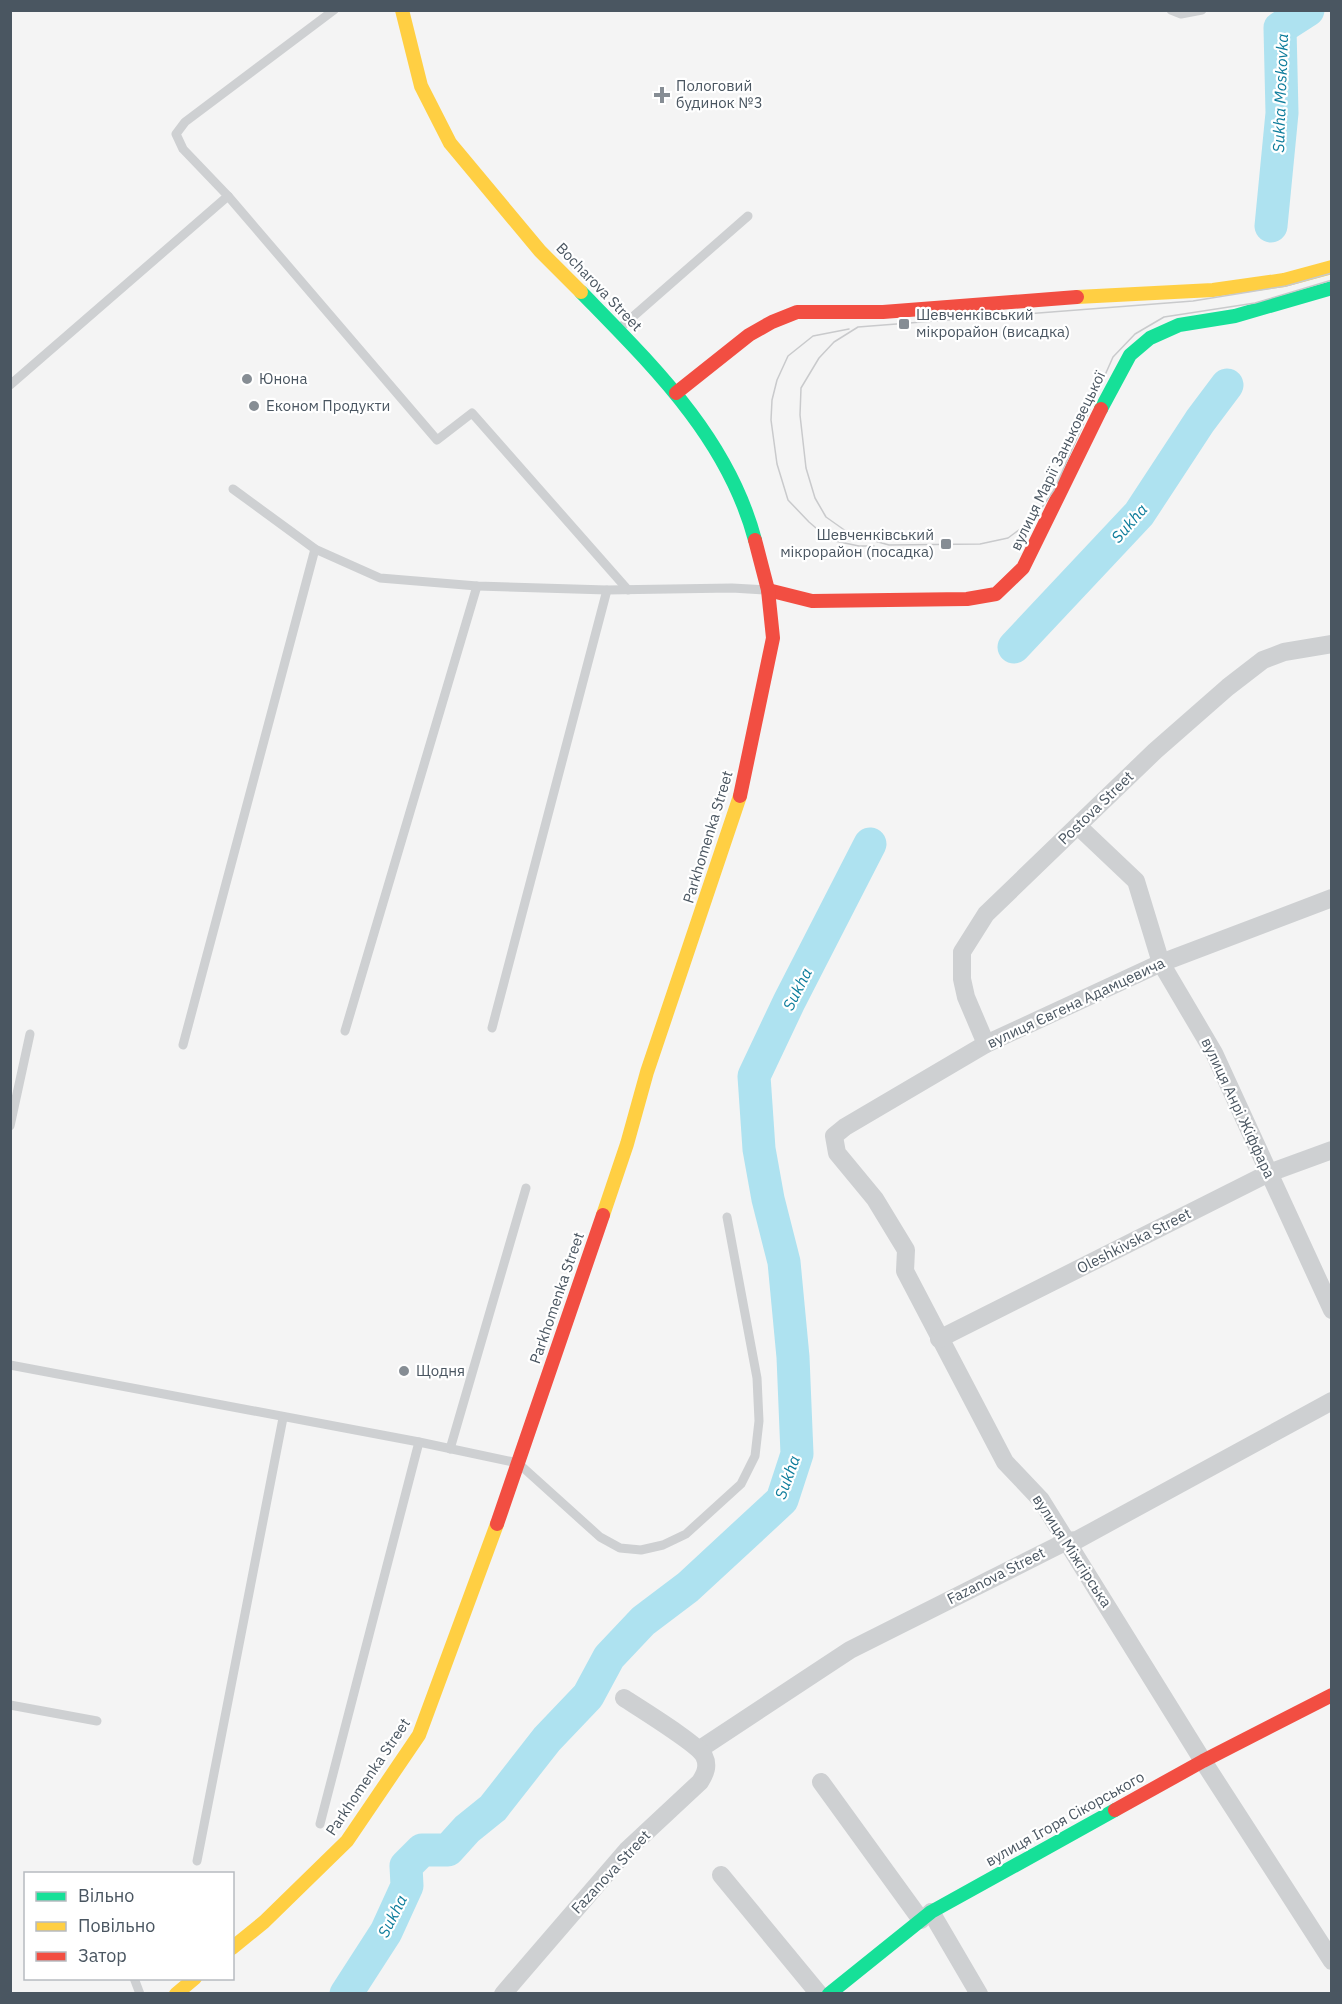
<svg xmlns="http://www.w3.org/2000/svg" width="1342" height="2004" font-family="'IBM Plex Sans',sans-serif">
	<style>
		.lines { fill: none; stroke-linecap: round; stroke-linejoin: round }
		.river { stroke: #aee2f0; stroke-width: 33 }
		.lane { stroke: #ced0d2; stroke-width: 9 }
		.street { stroke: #ced0d2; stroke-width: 18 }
		.fast { stroke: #16e098; stroke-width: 14 }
		.slow { stroke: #ffcf43; stroke-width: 14 }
		.jam { stroke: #f24e42; stroke-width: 14 }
		.tram { stroke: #c9cacc; stroke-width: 1.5 }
		.poi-dot { fill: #868d94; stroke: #fff; stroke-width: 2 }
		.labels { text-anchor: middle; stroke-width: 4.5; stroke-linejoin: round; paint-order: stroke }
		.poi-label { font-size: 15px; fill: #4a5661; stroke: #fff; text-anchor: start }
		.street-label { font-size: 15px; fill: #4a5661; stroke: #fff }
		.water-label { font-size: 16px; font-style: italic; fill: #0c7c9b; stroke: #fff }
	</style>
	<rect width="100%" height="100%" fill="#f4f4f4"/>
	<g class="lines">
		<!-- river -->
		<g class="river">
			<path d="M 1271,226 L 1282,113 L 1280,28 L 1308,10"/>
			<path d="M 1014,647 L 1139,514 L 1200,421 L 1227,385"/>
			<path d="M 346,1994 L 386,1932 L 407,1886 L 406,1866 L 422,1850 L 448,1850 L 467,1829 L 493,1808 L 547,1739 L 588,1696 L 609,1657 L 643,1621 L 688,1587 L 782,1500 L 797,1454 L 793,1357 L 784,1262 L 768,1199 L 759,1149 L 754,1076 L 789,1002 L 870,844"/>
		</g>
		<!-- lane -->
		<g class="lane">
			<path d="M 1171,10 L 1181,14 L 1202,10"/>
			<path d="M 228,196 L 437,440 L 472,413 L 628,590"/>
			<path d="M 620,328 L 748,216"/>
			<path d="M 10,385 L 228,196 L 183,149 L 176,134 L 185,122 L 334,10"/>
			<path d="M 233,489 L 315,549 L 380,578 L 477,586 L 607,590 L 732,588 L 766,590"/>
			<path d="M 492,1028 L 607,590"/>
			<path d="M 345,1031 L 477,586"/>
			<path d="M 183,1045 L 315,549"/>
			<path d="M 10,1126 L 30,1034"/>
			<path d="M 10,1365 L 419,1442 L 518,1463 L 600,1537 L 620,1548 L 641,1550 L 663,1545 L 686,1534 L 741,1484 L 755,1456 L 759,1421 L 757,1378 L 727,1217"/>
			<path d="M 450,1449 L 526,1188"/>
			<path d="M 10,1705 L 97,1721"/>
			<path d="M 320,1824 L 419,1442"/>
			<path d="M 197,1861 L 283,1418"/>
			<path d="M 134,1978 L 140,1994"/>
		</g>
		<!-- street -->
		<g class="street">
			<path d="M 1078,826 L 1136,881 L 1161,963 L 1214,1053 L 1332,1310"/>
			<path d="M 1332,898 L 1161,963 L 986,1044 L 845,1127 L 834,1136 L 837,1153 L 875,1199 L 906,1250 L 905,1271 L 1005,1462 L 1041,1500 L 1203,1761 L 1332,1961"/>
			<path d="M 986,1044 L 966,997 L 962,979 L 962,952 L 986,914 L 1155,751 L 1228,687 L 1263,660 L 1284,652 L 1332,644"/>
			<path d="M 939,1339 L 1269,1173 L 1332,1150"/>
			<path d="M 700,1749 L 850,1650 L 1067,1541 L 1077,1540 L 1332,1401"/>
			<path d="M 821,1782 L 921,1920"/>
			<path d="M 721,1875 L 819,1994"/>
			<path d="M 931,1912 L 979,1994"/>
			<path d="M 503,1994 L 627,1850 L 700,1782 C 705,1774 709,1766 704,1756 C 698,1744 639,1708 624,1698"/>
		</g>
		<!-- fast -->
		<g class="fast">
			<path d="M 581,292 C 653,366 728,438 755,540"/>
			<path d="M 1101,409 L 1130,355 L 1150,338 L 1179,325 L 1235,316 L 1332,288"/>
			<path d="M 829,1994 L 931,1912 L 1115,1810"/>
		</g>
		<!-- slow -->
		<g class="slow">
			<path d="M 402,10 L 421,86 L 450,143 L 540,251 L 581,292"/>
			<path d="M 1077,297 L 1213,290 L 1284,280 L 1332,267"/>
			<path d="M 603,1215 L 627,1144 L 647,1072 L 740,796"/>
			<path d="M 232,1948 L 264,1922 L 347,1841 L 419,1735 L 497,1524"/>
			<path d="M 176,1994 L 195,1978"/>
		</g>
		<!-- jam -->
		<g class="jam">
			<path d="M 676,393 L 749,335 L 772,322 L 797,312 L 883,312 L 1077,297"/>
			<path d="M 768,590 L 812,601 L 967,599 L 996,594 L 1023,568 L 1101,409"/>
			<path d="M 740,796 L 773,638 L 768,590 L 755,540"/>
			<path d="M 497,1524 L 603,1215"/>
			<path d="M 1115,1810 L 1203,1761 L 1332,1695"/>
		</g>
		<!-- tram -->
		<g class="tram">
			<path d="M 1332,273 L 1286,286 L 1193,301 L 858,327 L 834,342 L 819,358 L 801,388 L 800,415 L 806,468 L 815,498 L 826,517 L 850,534 L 889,545 L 980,544 L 1008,538 L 1034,519 L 1054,490 L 1113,357 L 1135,334 L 1164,317 L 1255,303 L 1332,280"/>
			<path d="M 849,329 L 813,336 L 788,356 L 777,380 L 772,400 L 771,420 L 777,464 L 788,500 L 809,522 L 830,540 L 859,546 L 874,546"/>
		</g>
	</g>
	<!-- markers -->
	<g class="poi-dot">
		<path d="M659 86h6v6h6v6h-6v6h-6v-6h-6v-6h6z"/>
		<rect x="898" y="318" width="12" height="12" rx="3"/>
		<circle cx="247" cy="379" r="6"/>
		<circle cx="254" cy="406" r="6"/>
		<rect x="940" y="538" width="12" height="12" rx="3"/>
		<circle cx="404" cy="1371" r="6"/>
	</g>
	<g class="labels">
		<!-- poi labels -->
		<g class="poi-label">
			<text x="676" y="91">Пологовий<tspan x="676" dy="17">будинок №3</tspan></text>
			<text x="916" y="320">Шевченківський<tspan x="916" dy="17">мікрорайон (висадка)</tspan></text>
			<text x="259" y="384">Юнона</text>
			<text x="266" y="411">Економ Продукти</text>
			<text x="934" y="540" text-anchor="end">Шевченківський<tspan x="934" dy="17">мікрорайон (посадка)</tspan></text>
			<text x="416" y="1376">Щодня</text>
		</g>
		<!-- street labels -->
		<g class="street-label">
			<text transform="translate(599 287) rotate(46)" y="5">Bocharova Street</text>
			<text transform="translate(1058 461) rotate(-64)" y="5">вулиця Марії Заньковецької</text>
			<text transform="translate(1096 808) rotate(-44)" y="5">Postova Street</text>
			<text transform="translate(708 837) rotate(-73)" y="5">Parkhomenka Street</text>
			<text transform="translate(1076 1003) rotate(-25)" y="5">вулиця Євгена Адамцевича</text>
			<text transform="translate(1238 1108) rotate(65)" y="5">вулиця Анрі Жіффара</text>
			<text transform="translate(1134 1241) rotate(-27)" y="5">Oleshkivska Street</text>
			<text transform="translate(557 1298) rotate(-71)" y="5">Parkhomenka Street</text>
			<text transform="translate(1072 1551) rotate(57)" y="5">вулиця Міжгірська</text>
			<text transform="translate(996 1576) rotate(-27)" y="5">Fazanova Street</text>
			<text transform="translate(368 1777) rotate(-56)" y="5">Parkhomenka Street</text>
			<text transform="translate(1065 1819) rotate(-29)" y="5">вулиця Ігоря Сікорського</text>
			<text transform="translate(611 1872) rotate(-47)" y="5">Fazanova Street</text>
		</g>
		<!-- water labels -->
		<g class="water-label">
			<text transform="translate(1280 93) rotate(-88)" y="6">Sukha Moskovka</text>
			<text transform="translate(1129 523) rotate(-49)" y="6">Sukha</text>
			<text transform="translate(797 989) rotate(-63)" y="6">Sukha</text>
			<text transform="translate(787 1477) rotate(-70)" y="6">Sukha</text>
			<text transform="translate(392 1916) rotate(-63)" y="6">Sukha</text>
		</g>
	</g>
	<!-- border -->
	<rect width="1342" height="2004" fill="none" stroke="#4a5661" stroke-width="24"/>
	<!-- legend -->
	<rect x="24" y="1872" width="210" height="108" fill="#ffffff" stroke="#b7bbc0" stroke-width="1.5"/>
	<rect x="36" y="1892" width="30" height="9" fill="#16e098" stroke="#b7bbc0" stroke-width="1.5"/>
	<text x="78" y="1902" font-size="18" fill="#4a5661">Вільно</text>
	<rect x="36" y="1922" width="30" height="9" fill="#ffcf43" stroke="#b7bbc0" stroke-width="1.5"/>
	<text x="78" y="1932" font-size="18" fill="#4a5661">Повільно</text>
	<rect x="36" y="1952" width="30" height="9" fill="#f24e42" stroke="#b7bbc0" stroke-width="1.5"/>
	<text x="78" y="1962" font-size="18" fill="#4a5661">Затор</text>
</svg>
